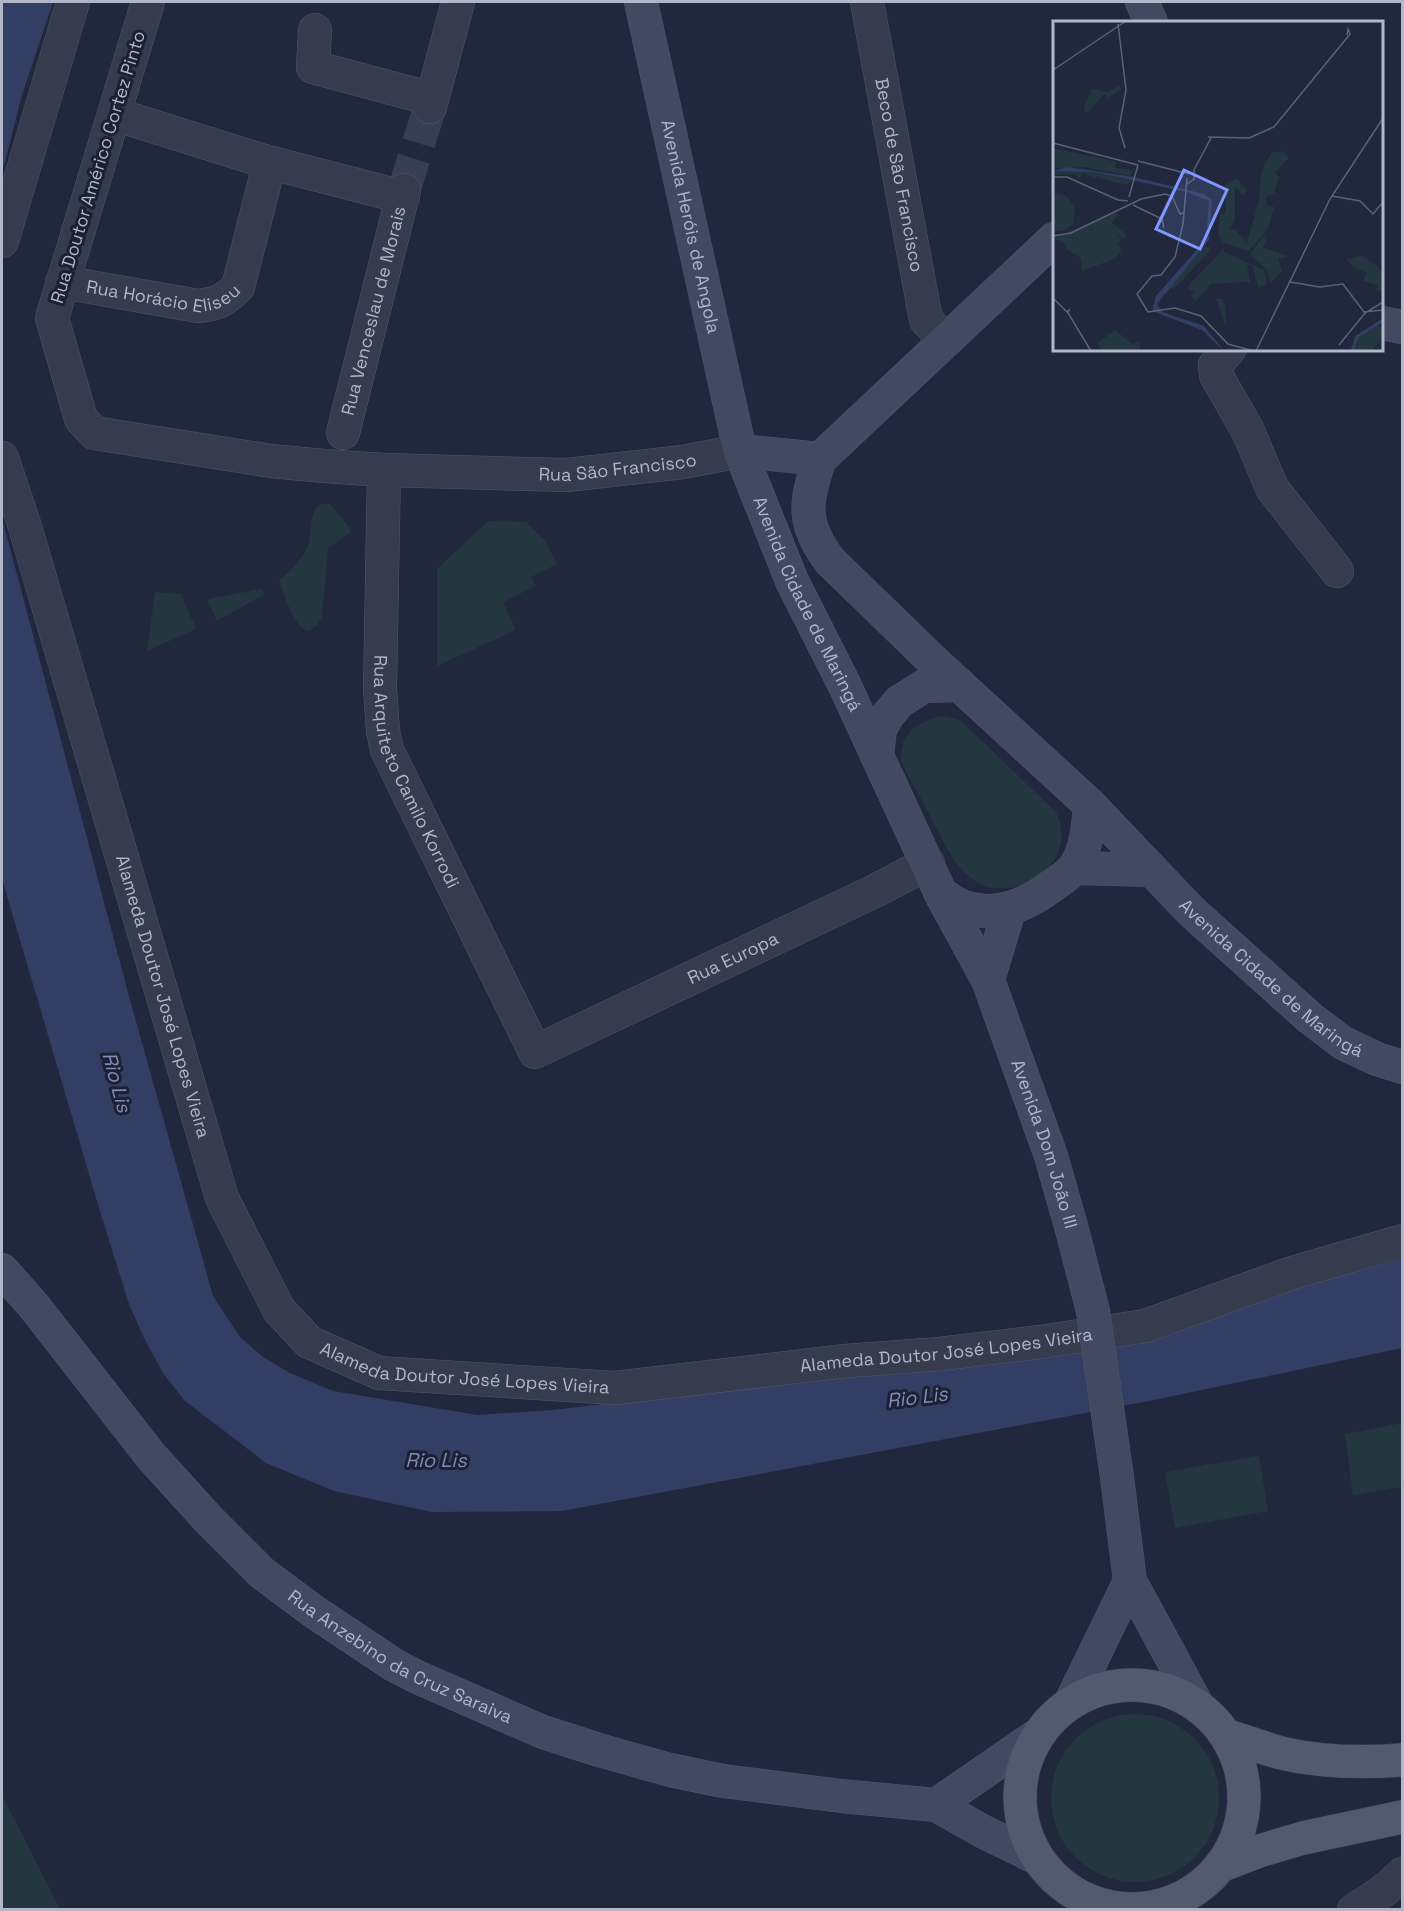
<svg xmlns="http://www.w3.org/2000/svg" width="1404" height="1911" font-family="'Space Grotesk',sans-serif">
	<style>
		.green { fill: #24363f }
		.water { fill: #323e64 }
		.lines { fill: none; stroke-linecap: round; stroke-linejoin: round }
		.street-tunnel { stroke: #373d53; stroke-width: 33; stroke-dasharray: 33 16; stroke-linecap: butt }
		.street-casing { stroke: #515669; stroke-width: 34 }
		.secondary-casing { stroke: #515669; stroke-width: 34 }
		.primary-casing { stroke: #3f4457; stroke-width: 34 }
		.street { stroke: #363b4e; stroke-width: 33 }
		.secondary { stroke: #434961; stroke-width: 33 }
		.primary { stroke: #535a6e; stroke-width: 33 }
		.secondary-bridge-casing { stroke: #515669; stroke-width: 34; stroke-linecap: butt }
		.secondary-bridge { stroke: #434961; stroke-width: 33 }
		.labels { text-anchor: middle; stroke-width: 6; stroke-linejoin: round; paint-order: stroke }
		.street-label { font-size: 18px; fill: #b1b6c9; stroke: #1b2033 }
		.water-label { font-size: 20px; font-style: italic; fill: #7f8cb8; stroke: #1b2033 }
		.inset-river { fill: none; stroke: #323e64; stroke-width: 3 }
		.inset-road { fill: none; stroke: #5b6176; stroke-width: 1.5 }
		.view { fill: #8199ff; fill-opacity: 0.15; stroke: #8199ff; stroke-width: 3 }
		.inset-edge { fill: none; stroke: #b1b6c9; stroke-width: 3 }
	</style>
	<rect width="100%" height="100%" fill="#21283e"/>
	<!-- green -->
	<g class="green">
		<path d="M 320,504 L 330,504 L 347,524 L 351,532 L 328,548 L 322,616 C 319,625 315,628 307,631 C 292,624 285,595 279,581 C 290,571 301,561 307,548 C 313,535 308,513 320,504 Z"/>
		<path d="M 488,521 L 526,522 L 545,541 L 557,564 L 531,577 L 536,586 L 503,602 L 516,630 L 437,666 L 437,569 Z"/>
		<path d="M 262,589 L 265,594 L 217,621 L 207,599 Z"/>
		<path d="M 155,592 L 181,594 L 196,629 L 147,651 Z"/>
		<path d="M 939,716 L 949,717 L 961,721 L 1056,812 C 1082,866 1010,909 971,878 C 953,864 944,842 933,822 C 923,802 912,782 901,762 C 901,733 913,725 939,716 Z"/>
		<path d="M 1402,1423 L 1402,1487 L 1353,1495 L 1345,1434 Z"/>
		<path d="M 1259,1456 L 1268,1511 L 1175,1528 L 1165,1472 Z"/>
		<circle cx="1135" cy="1798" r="84"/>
		<path d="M 2,1795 L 60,1909 L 2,1909 Z"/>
	</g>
	<!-- water -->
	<g class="water">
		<path d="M 2,2 L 53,2 L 21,98 L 2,174 Z"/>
		<path d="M 2,518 L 130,1000 L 213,1296 L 240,1337 L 263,1357 L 290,1373 L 333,1391 L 477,1415 L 553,1410 L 1053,1348 L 1139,1331 L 1402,1259 L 1402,1348 L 1154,1400 L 562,1511 L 432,1512 L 334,1491 L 266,1463 L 185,1401 L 163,1373 L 144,1338 L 129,1304 L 99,1208 L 2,879 Z"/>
	</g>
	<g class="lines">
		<!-- street-tunnel -->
		<path class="street-tunnel" d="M 404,190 L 430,107"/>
		<!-- street casing -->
		<g class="street-casing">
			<g id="street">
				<path id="s1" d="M 148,2 L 52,318 L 81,419 L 94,433 L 271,461 L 324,466 L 384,470 L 567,475 L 683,462 L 740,451"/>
				<path id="s2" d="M 867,2 L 926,320 L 946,341"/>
				<path d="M 315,30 L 313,67 L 432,99"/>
				<path d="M 430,107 L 458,2"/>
				<path d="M 114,114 L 264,161 L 403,197"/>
				<path d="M 2,241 L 73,2"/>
				<path id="s3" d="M 62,282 L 198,306 C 217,304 224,301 238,287 L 266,177 L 264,161"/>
				<path d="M 1229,350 L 1215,365 L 1216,375 L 1248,431 L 1272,488 L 1337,571"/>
				<path id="s4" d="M 343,433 L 404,190"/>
				<path id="s5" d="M 2,458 L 25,527 L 222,1198 L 279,1310 L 309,1342 L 379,1373 L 615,1388 L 845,1361 L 939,1354 L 1040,1342 L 1145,1326 L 1292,1273 L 1402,1241"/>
				<path id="s6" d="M 384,470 L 380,688 L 383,731 L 387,750 L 535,1052 L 877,890 L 928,863"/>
				<path d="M 1354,1910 C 1372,1900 1388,1889 1402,1874"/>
			</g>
		</g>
		<!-- secondary casing -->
		<g class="secondary-casing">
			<g id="secondary">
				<path id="s7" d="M 641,2 L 740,451 L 792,581 L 845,686 L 941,894 L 988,980 L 1051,1156 L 1071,1226 L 1093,1311"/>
				<path d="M 1142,2 L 1151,22"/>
				<path id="s8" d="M 1054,239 L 820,459 C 805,501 801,523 830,561 L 930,658 L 1090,805 L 1191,911 L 1310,1018 L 1343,1043 L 1377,1059 L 1402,1067"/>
				<path d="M 1382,323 L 1402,327"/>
				<path d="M 740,451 L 820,459"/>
				<path d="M 877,756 L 880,729 L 888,715 L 899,702 L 924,686 L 960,685"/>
				<path d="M 1074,868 L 1152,870"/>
				<path d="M 941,894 C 948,898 954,903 961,906 C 993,918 1023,907 1049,888 C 1057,882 1068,876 1074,868 C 1087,850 1088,826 1090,805"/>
				<path d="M 988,980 L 1009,910"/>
				<path id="s9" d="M 2,1270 L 33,1305 L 151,1456 L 208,1519 L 262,1573 L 313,1611 L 394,1665 L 417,1677 L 543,1732 L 599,1750 L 670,1770 L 723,1781 L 841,1796 L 936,1805 L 984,1832 L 1037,1858"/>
				<path d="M 1117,1477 L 1130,1581 L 1196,1703"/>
				<path d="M 1071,1702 L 1130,1581"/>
				<path d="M 936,1805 L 1039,1734"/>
			</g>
		</g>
		<!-- primary casing -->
		<g class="primary-casing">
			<g id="primary">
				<circle cx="1132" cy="1797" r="112"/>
				<path d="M 1227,1736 C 1245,1741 1263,1748 1281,1753 C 1319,1762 1363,1763 1402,1760"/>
				<path d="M 1220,1866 L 1259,1851 L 1303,1838 L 1402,1817"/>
			</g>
		</g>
		<!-- street -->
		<use href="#street" class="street"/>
		<!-- secondary -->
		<use href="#secondary" class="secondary"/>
		<!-- primary -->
		<use href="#primary" class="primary"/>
		<!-- secondary-bridge casing -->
		<g class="secondary-bridge-casing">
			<path id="secondary-bridge" d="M 1093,1311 L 1117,1477"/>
		</g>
		<!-- secondary-bridge -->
		<use href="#secondary-bridge" class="secondary-bridge"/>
	</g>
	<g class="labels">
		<!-- street labels -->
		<g class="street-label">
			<text transform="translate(98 167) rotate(-73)" y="6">Rua Doutor Américo Cortez Pinto</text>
			<text dy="6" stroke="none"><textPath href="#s2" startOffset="176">Beco de São Francisco</textPath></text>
			<text dy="6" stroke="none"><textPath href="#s7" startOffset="230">Avenida Heróis de Angola</textPath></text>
			<text dy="6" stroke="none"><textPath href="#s3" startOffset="104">Rua Horácio Eliseu</textPath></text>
			<text dy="6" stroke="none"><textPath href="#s4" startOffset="126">Rua Venceslau de Morais</textPath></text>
			<text dy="6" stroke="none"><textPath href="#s1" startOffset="981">Rua São Francisco</textPath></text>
			<text dy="6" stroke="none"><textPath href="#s7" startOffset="627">Avenida Cidade de Maringá</textPath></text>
			<text dy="6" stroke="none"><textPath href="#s6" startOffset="309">Rua Arquiteto Camilo Korrodi</textPath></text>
			<text dy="6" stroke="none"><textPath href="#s6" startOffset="836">Rua Europa</textPath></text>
			<text dy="6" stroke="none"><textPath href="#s8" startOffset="1038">Avenida Cidade de Maringá</textPath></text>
			<text dy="6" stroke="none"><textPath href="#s5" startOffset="562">Alameda Doutor José Lopes Vieira</textPath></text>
			<text dy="6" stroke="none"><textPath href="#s7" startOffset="1218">Avenida Dom João III</textPath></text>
			<text dy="6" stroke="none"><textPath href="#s5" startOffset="1588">Alameda Doutor José Lopes Vieira</textPath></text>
			<text dy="6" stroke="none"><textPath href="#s5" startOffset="1102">Alameda Doutor José Lopes Vieira</textPath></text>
			<text dy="6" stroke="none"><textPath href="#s9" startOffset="562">Rua Anzebino da Cruz Saraiva</textPath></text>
		</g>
		<!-- water labels -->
		<g class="water-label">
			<text transform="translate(117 1082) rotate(75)" y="7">Rio Lis</text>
			<text transform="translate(917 1397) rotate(-7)" y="7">Rio Lis</text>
			<text x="436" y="1467">Rio Lis</text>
		</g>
	</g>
	<!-- overview -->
	<g transform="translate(1053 21)">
		<rect width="330" height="330" fill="#21283e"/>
		<path d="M 66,65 L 68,68 L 55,77 L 52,73 L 34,92 L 30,89 L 39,68 L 55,71 ZM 0,127 L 63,141 L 62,147 L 80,149 L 77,155 L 30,146 L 0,148 ZM 229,130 L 236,137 L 222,152 L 226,156 L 221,172 L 213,176 L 213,184 L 221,186 L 215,207 L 196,230 L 171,222 L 165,214 L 167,193 L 173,192 L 172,162 L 184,158 L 194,169 L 190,174 L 182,166 L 182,200 L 175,209 L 181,208 L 194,221 L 206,180 L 208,152 L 218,132 ZM 29,149 L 60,155 L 79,160 L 73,164 L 29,153 L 26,158 L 21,153 L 0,154 L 0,150 ZM 0,172 L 14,175 L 22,186 L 20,203 L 10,210 L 0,210 ZM 59,191 L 66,193 L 59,202 L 74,214 L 70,219 L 62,212 L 68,219 L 64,223 L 69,230 L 61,238 L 29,250 L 28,237 L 14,229 L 10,220 L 0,218 ZM 210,215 L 214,220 L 209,226 L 236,235 L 225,238 L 229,250 L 217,262 L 215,250 L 197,233 ZM 153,224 L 158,228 L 129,260 L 119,268 L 116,266 ZM 171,227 L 171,231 L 211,249 L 214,263 L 206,267 L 199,245 L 194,243 L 197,261 L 158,263 L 143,280 L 138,276 L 141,271 L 134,266 ZM 309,235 L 325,245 L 330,254 L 330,270 L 324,270 L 325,264 L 310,260 L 314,252 L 302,247 L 293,238 ZM 163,278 L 169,278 L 172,284 L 174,310 ZM 324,302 L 330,310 L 329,327 L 326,321 L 319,330 L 298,330 L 303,314 ZM 62,309 L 79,323 L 86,321 L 88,330 L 49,330 L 44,322 Z" fill="#24363f"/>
		<path d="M 14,146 L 81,156 L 151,173 L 159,179 L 156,219 L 104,283 L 109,291 L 151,305 L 171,330 L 149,309 L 99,290 L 103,275 L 153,218 L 156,180 L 133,171 L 41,151 L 0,150 Z" fill="#323e64"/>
		<path class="inset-river" d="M 299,330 L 304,316 L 330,299"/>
		<path class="inset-road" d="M 65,3 L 73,69 L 66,107 L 72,127M 0,49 L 73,0M 155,116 L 196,117 L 221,106 L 297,13 L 295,8 L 294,14M 0,122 L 85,144M 85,140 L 136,153M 0,156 L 14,156 L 65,179 L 75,180M 134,163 L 141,158 L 141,149 L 158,117M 279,175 L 307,180 L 320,193 L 330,181M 76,176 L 85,144M 80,184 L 109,198 L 111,207M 0,215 L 18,212 L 88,178 L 112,173 L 119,175 L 127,193 L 130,192M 237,261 L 267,266 L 290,263 L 311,291 L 330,289M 0,277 L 15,292M 13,291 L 16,289 L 15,292 L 38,330M 95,291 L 84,273 L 99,255 L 108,254 L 122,236 L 130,203 L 134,157M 95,291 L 122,287 L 148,295 L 175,323 L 201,330M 286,324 L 312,292 L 330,281M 203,330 L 277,178 L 330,97"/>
		<path class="view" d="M 131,149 L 174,169 L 147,228 L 103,208 Z"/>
		<rect width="330" height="330" class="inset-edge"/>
	</g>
	<!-- border -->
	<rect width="1404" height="1911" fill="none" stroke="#b1b6c9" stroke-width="6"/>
</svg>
